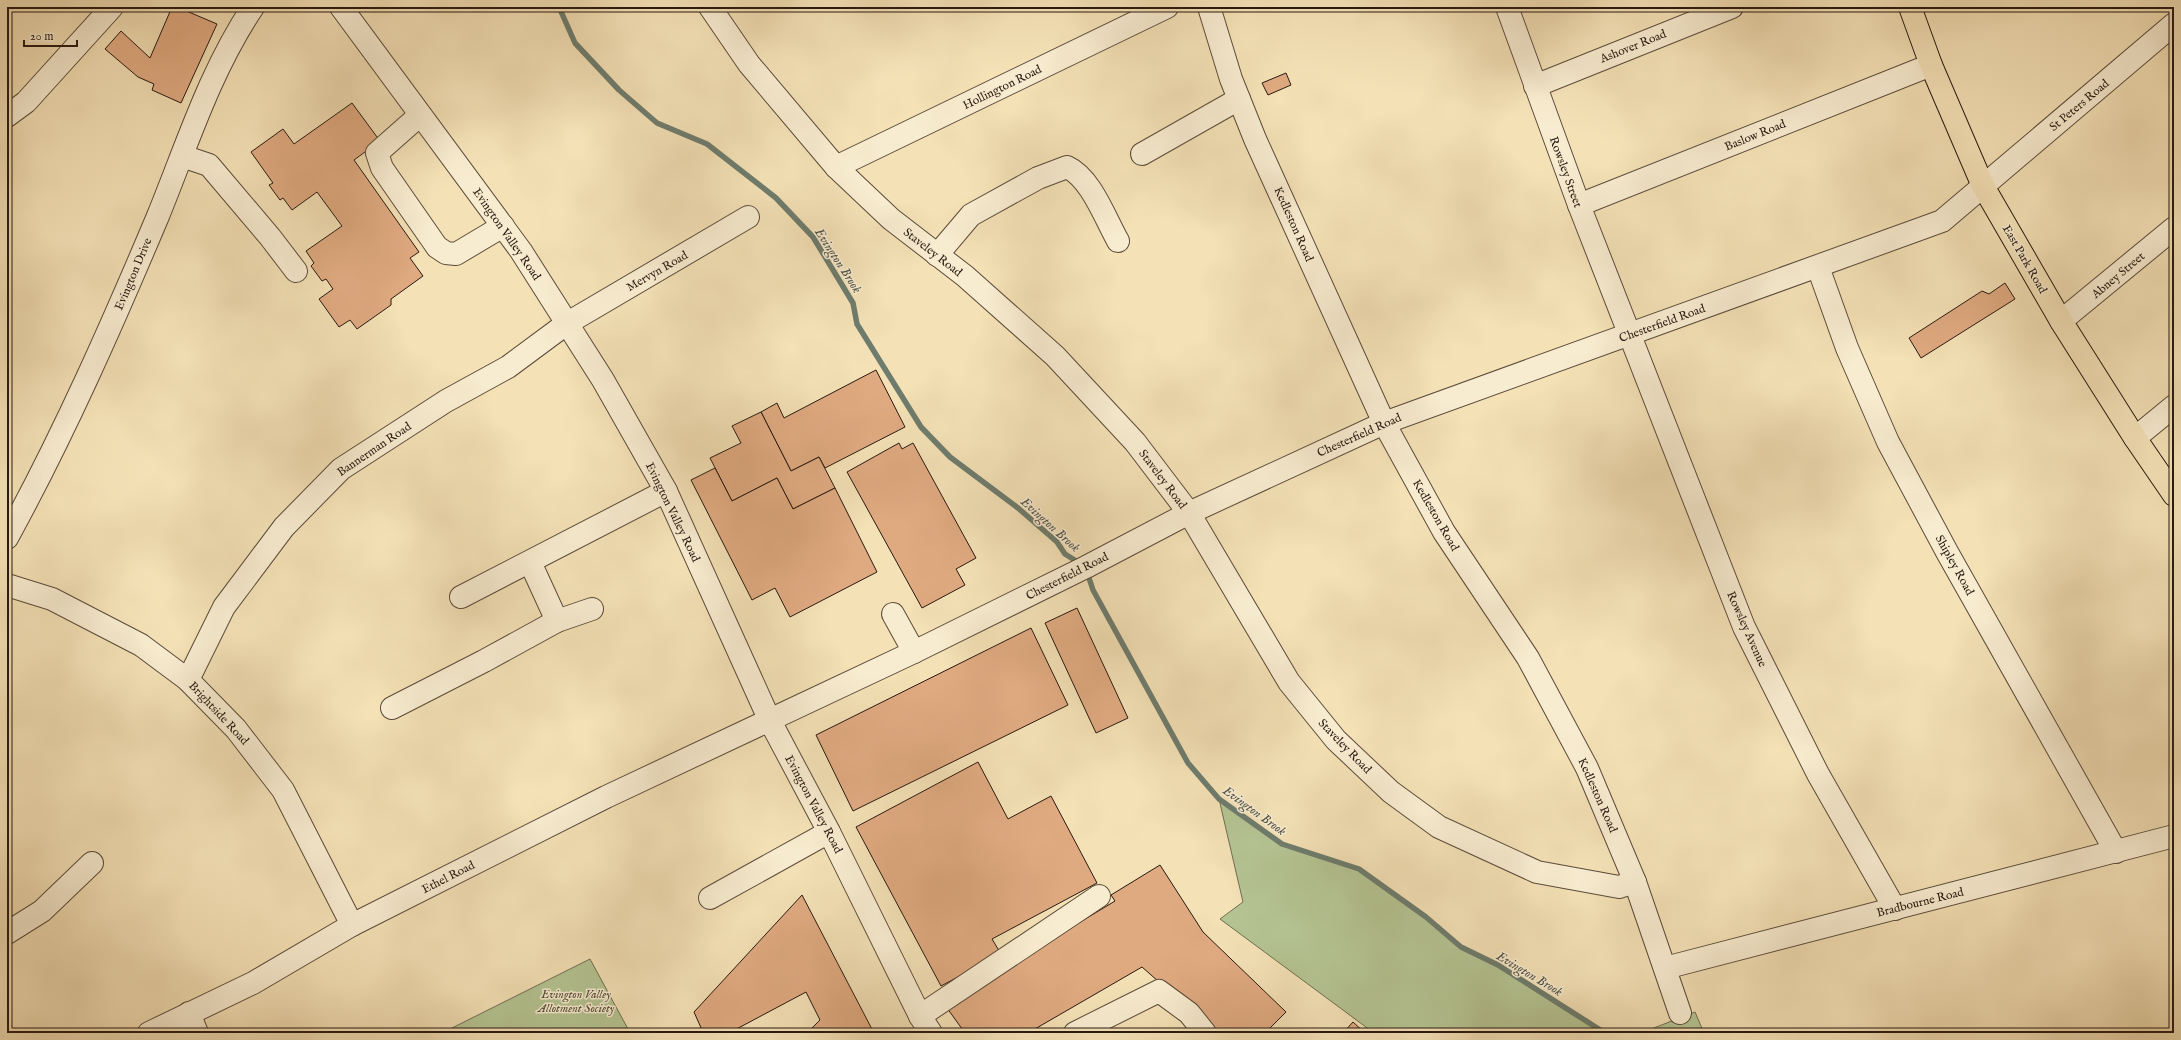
<svg xmlns="http://www.w3.org/2000/svg" width="2181" height="1040" font-family="'IM FELL English',serif">
	<style>
		.green { fill: #b5c493; stroke: #6e6e52 }
		.lines { fill: none; stroke-linecap: round; stroke-linejoin: round }
		.stream { stroke: #6e7c6d; stroke-width: 5.5 }
		.building { fill: #e0aa81; stroke: #281911 }
		.minor-casing { stroke: #5b4b3a; stroke-width: 24 }
		.major-casing { stroke: #281911; stroke-width: 24 }
		.minor { stroke: #f8ecd0; stroke-width: 22 }
		.major { stroke: #f4e1b6; stroke-width: 22 }
		.labels { text-anchor: middle; stroke-width: 3; stroke-linejoin: round; paint-order: stroke }
		.street-label { font-size: 12px; fill: #281911; stroke: #f8ecd0 }
		.park-label { font-size: 12px; font-style: italic; fill: #524c38; stroke: #f8ecd0 }
		.water-label { font-size: 13px; font-style: italic; fill: #515347; stroke: #f8ecd0 }
	</style>
	<rect width="100%" height="100%" fill="#f4e1b6"/>
	<filter id="stains"><feTurbulence type="fractalNoise" baseFrequency=".005" numOctaves="4"/><feColorMatrix values="0 0 0 0 .2 0 0 0 0 .09 0 0 0 0 .02 0 0 0 .5 -.17"/></filter>
	<radialGradient id="worn" r=".72"><stop offset=".6" stop-color="#630" stop-opacity="0"/><stop offset="1" stop-color="#630" stop-opacity=".3"/></radialGradient>
	<!-- green -->
	<g class="green">
		<path d="M 1219,799 L 1282,844 L 1359,869 L 1426,917 L 1461,947 L 1498,965 L 1605,1033 L 1374,1033 L 1220,919 L 1243,902 Z"/>
		<path d="M 590,959 L 628,1029 L 619,1033 L 442,1033 Z"/>
		<path d="M 1695,1012 L 1704,1033 L 1641,1033 Z"/>
	</g>
	<g class="lines">
		<!-- stream -->
		<g class="stream">
			<path d="M 559,7 L 575,43 L 619,90 L 657,123 L 707,144 L 776,198 L 813,237 L 853,303 L 857,324 L 921,427 L 950,457 L 1018,508 L 1057,542 L 1065,554 L 1081,564"/>
			<path d="M 1087,572 L 1093,590 L 1188,763 L 1219,799 L 1282,844 L 1359,869 L 1426,917 L 1461,947 L 1498,965 L 1605,1033"/>
		</g>
	</g>
	<!-- building -->
	<g class="building">
		<path d="M 172,7 L 177,7 L 217,24 L 181,103 L 152,90 L 154,84 L 138,77 L 105,49 L 121,31 L 150,58 Z"/>
		<path d="M 1286,73 L 1291,85 L 1268,95 L 1262,83 Z"/>
		<path d="M 352,103 L 380,141 L 354,160 L 419,252 L 410,258 L 423,276 L 391,299 L 391,305 L 357,329 L 350,320 L 339,327 L 319,299 L 333,289 L 326,279 L 322,281 L 311,266 L 314,263 L 306,251 L 342,226 L 317,192 L 292,210 L 283,198 L 280,200 L 269,185 L 273,183 L 251,152 L 283,129 L 294,144 Z"/>
		<path d="M 2005,283 L 2015,299 L 1921,358 L 1909,338 L 1982,291 L 1989,294 Z"/>
		<path d="M 876,370 L 905,427 L 825,468 L 819,457 L 791,471 L 761,412 L 777,403 L 784,418 Z"/>
		<path d="M 761,412 L 791,471 L 819,457 L 835,488 L 793,509 L 777,478 L 732,501 L 710,458 L 741,443 L 732,426 Z"/>
		<path d="M 899,443 L 902,449 L 913,443 L 976,558 L 956,569 L 965,585 L 922,608 L 847,472 Z"/>
		<path d="M 715,468 L 732,501 L 777,478 L 793,509 L 835,488 L 877,572 L 790,617 L 775,588 L 752,600 L 691,480 Z"/>
		<path d="M 1077,608 L 1128,718 L 1096,733 L 1045,623 Z"/>
		<path d="M 1031,628 L 1068,705 L 853,811 L 816,735 Z"/>
		<path d="M 978,762 L 1008,819 L 1051,796 L 1097,883 L 992,939 L 1001,954 L 941,986 L 856,827 Z"/>
		<path d="M 1160,865 L 1203,932 L 1286,1012 L 1265,1033 L 1217,1033 L 1142,967 L 1028,1033 L 965,1033 L 947,1008 L 988,984 L 984,980 L 1115,901 L 1111,895 Z"/>
		<path d="M 802,895 L 874,1033 L 807,1033 L 820,1020 L 806,992 L 729,1033 L 692,1033 L 702,1030 L 694,1012 Z"/>
		<path d="M 1353,1022 L 1365,1033 L 1343,1033 Z"/>
	</g>
	<g class="lines">
		<!-- minor casing -->
		<g class="minor-casing">
			<g id="minor">
				<path d="M 341,7 L 521,251 L 603,380 L 666,491 L 770,721 L 829,832 L 920,1016 L 931,1033"/>
				<path d="M 710,7 L 749,64 L 836,167 L 891,219 L 965,276 L 1055,356 L 1135,442 L 1189,513 L 1289,682 L 1336,740 L 1391,792 L 1439,827 L 1537,872 L 1619,887 L 1635,882"/>
				<path d="M 1209,7 L 1231,79 L 1255,139 L 1384,423 L 1444,532 L 1528,658 L 1587,768 L 1635,882 L 1680,1013"/>
				<path d="M 1507,7 L 1579,205 L 1744,627 L 1818,774 L 1895,909"/>
				<path d="M 1535,86 L 1732,7"/>
				<path d="M 420,115 L 377,153 L 382,168 L 437,247 L 446,253 L 456,254 L 503,226"/>
				<path d="M 7,116 L 26,102 L 112,7"/>
				<path d="M 1142,154 L 1239,99"/>
				<path d="M 182,156 L 209,165 L 270,237 L 296,271"/>
				<path d="M 836,167 L 1167,7"/>
				<path d="M 1579,205 L 1931,65"/>
				<path d="M 937,255 L 971,215 L 1038,178 L 1067,167 C 1091,178 1105,218 1118,241"/>
				<path d="M 1818,267 L 1847,348 L 1888,442 L 1947,552 L 2116,852"/>
				<path d="M 2061,321 L 2174,228"/>
				<path d="M 2135,438 L 2174,406"/>
				<path d="M 7,538 C 64,434 112,325 158,216 C 187,145 210,71 253,7"/>
				<path d="M 530,562 L 557,621"/>
				<path d="M 7,585 L 52,599 L 141,645 L 188,680 L 236,729 L 283,790 L 352,925"/>
				<path d="M 461,597 L 666,491"/>
				<path d="M 893,614 L 914,652"/>
				<path d="M 188,680 L 224,607 L 284,527 L 341,469 L 446,401 L 508,367 L 566,324 L 748,217"/>
				<path d="M 392,708 L 484,661 L 557,621 L 592,609"/>
				<path d="M 710,898 L 829,832"/>
				<path d="M 7,933 L 42,911 L 92,863"/>
				<path d="M 1665,968 L 2174,836"/>
				<path d="M 189,1013 L 197,1033"/>
				<path d="M 920,1016 L 1099,896"/>
				<path d="M 149,1033 L 253,983 L 352,925 L 606,797 L 914,652 L 1086,567 L 1189,513 L 1384,423 L 1942,221 L 2174,24"/>
				<path d="M 1075,1033 L 1159,991 L 1189,1013 L 1205,1033"/>
			</g>
		</g>
		<!-- major casing -->
		<g class="major-casing">
			<path id="major" d="M 1910,7 L 1931,65 L 1983,186 L 2061,321 L 2135,438 L 2174,495"/>
		</g>
		<!-- minor -->
		<use href="#minor" class="minor"/>
		<!-- major -->
		<use href="#major" class="major"/>
	</g>
	<g class="labels">
		<!-- street labels -->
		<g class="street-label">
			<text transform="translate(1633 46) rotate(-22)" y="4">Ashover Road</text>
			<text transform="translate(1002 87) rotate(-26)" y="4">Hollington Road</text>
			<text transform="translate(2079 105) rotate(-40)" y="4">St Peters Road</text>
			<text transform="translate(1755 135) rotate(-22)" y="4">Baslow Road</text>
			<text transform="translate(1566 172) rotate(70)" y="4">Rowsley Street</text>
			<text transform="translate(1294 224) rotate(66)" y="4">Kedleston Road</text>
			<text transform="translate(507 234) rotate(55)" y="4">Evington Valley Road</text>
			<text transform="translate(933 252) rotate(38)" y="4">Staveley Road</text>
			<text transform="translate(2025 259) rotate(60)" y="4">East Park Road</text>
			<text transform="translate(657 271) rotate(-30)" y="4">Mervyn Road</text>
			<text transform="translate(133 274) rotate(-67)" y="4">Evington Drive</text>
			<text transform="translate(2118 275) rotate(-40)" y="4">Abney Street</text>
			<text transform="translate(1662 323) rotate(-20)" y="4">Chesterfield Road</text>
			<text transform="translate(1359 435) rotate(-24)" y="4">Chesterfield Road</text>
			<text transform="translate(374 449) rotate(-34)" y="4">Bannerman Road</text>
			<text transform="translate(1163 479) rotate(53)" y="4">Staveley Road</text>
			<text transform="translate(673 512) rotate(64)" y="4">Evington Valley Road</text>
			<text transform="translate(1436 515) rotate(60)" y="4">Kedleston Road</text>
			<text transform="translate(1955 565) rotate(61)" y="4">Shipley Road</text>
			<text transform="translate(1067 576) rotate(-27)" y="4">Chesterfield Road</text>
			<text transform="translate(1747 629) rotate(66)" y="4">Rowsley Avenue</text>
			<text transform="translate(219 713) rotate(47)" y="4">Brightside Road</text>
			<text transform="translate(1345 746) rotate(46)" y="4">Staveley Road</text>
			<text transform="translate(1598 795) rotate(66)" y="4">Kedleston Road</text>
			<text transform="translate(814 804) rotate(62)" y="4">Evington Valley Road</text>
			<text transform="translate(448 877) rotate(-27)" y="4">Ethel Road</text>
			<text transform="translate(1920 902) rotate(-14)" y="4">Bradbourne Road</text>
		</g>
		<!-- park labels -->
		<g class="park-label">
			<text x="576" y="998">Evington Valley<tspan x="576" dy="14">Allotment Society</tspan></text>
		</g>
		<!-- water labels -->
		<g class="water-label">
			<text transform="translate(839 260) rotate(57)" y="5">Evington Brook</text>
			<text transform="translate(1051 524) rotate(42)" y="5">Evington Brook</text>
			<text transform="translate(1255 810) rotate(36)" y="5">Evington Brook</text>
			<text transform="translate(1530 973) rotate(31)" y="5">Evington Brook</text>
		</g>
	</g>
	<!-- margin -->
	<rect width="2181" height="1040" fill="none" stroke="#f4e1b6" stroke-width="24"/>
	<rect x="8" y="8" width="2165" height="1024" fill="none" stroke="#281911" stroke-width="2"/>
	<rect x="12" y="12" width="2157" height="1016" fill="none" stroke="#281911"/>
	<!-- scale -->
	<path d="M24 40v6h53v-6" fill="none" stroke="#281911" stroke-width="2"/>
	<text x="30" y="40" font-size="12" fill="#281911" stroke="#f8ecd0" stroke-width="3" paint-order="stroke">20 m</text>
	<rect width="100%" height="100%" filter="url(#stains)"/>
	<rect width="100%" height="100%" fill="url(#worn)"/>
</svg>
